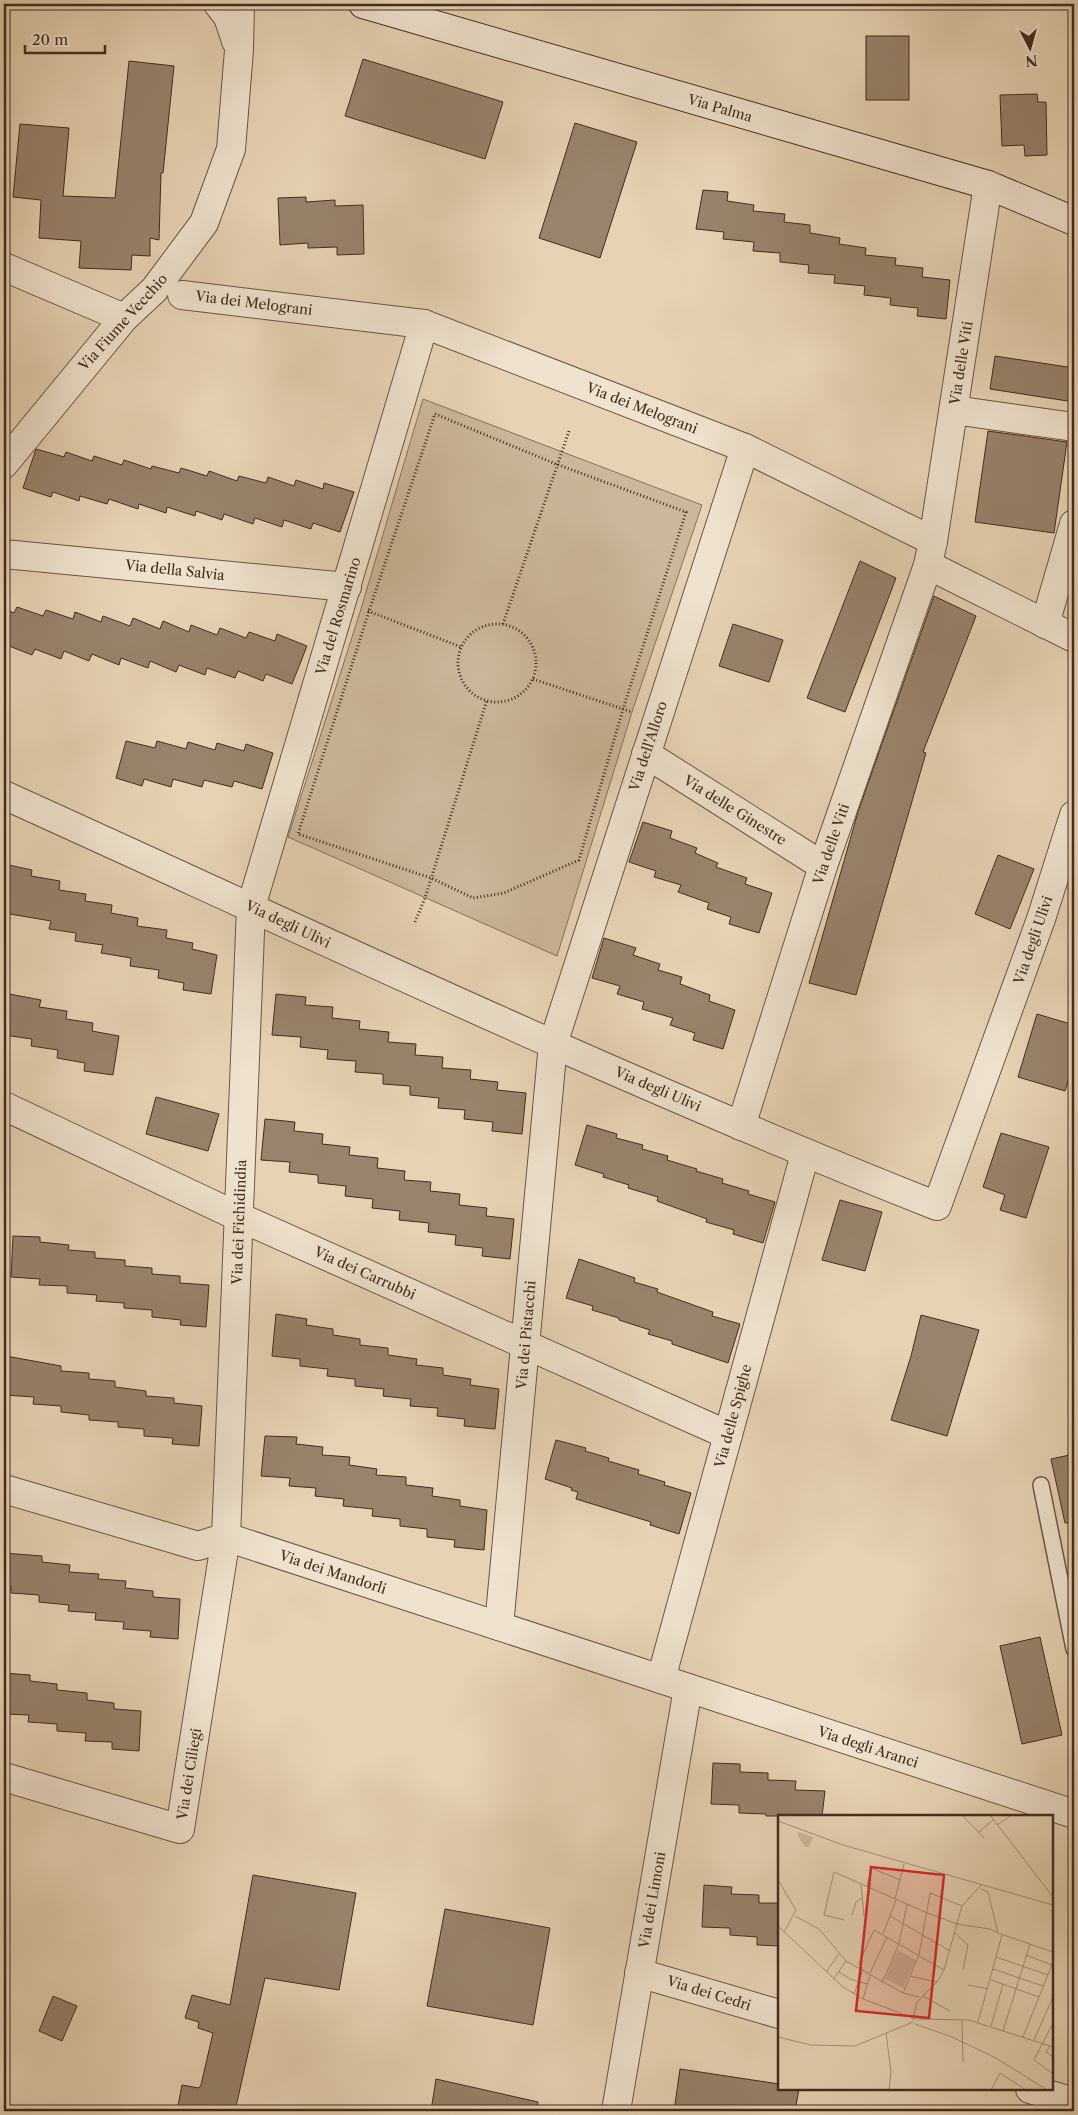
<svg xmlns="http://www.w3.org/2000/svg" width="1078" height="2115" font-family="'Libre Caslon Text',serif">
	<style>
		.green { fill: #cbb79a; stroke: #86725c }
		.building { fill: #98836c; stroke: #422d1e }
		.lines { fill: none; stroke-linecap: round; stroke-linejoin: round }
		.lane-casing { stroke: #6b5644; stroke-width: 18 }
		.street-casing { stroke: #6b5644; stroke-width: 30 }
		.secondary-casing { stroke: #422d1e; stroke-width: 30 }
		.path { stroke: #422d1e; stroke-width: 3; stroke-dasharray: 1 2.5; stroke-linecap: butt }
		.lane { stroke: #efe2ce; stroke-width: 15 }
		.street { stroke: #efe2ce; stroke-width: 28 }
		.secondary { stroke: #efe2ce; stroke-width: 28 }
		.labels { text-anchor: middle; stroke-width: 5; stroke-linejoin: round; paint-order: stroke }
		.street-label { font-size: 14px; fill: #422d1e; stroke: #efe2ce }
		.inset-road { fill: none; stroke: #a59178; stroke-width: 1 }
		.view { fill: #d62828; fill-opacity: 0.15; stroke: #d62828; stroke-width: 2.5 }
		.inset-edge { fill: none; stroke: #422d1e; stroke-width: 2.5 }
	</style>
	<rect width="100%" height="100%" fill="#e7d3b4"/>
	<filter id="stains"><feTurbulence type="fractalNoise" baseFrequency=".004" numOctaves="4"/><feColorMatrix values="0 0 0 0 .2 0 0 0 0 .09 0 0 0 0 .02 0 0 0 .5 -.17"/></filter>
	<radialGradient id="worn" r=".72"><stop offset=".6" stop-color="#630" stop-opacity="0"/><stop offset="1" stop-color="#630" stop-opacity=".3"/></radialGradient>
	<!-- green -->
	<path class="green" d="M 423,399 L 702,505 L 632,712 L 557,956 L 288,837 L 361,609 Z"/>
	<!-- building -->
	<g class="building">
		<rect x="866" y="36" width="43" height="64"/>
		<path d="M 363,59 L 503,102 L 485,159 L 345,116 Z"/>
		<path d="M 129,61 L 174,66 L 163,173 L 161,173 L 159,240 L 150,238 L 150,256 L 132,255 L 131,270 L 79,268 L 81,241 L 39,238 L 41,200 L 13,197 L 20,124 L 69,128 L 63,196 L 115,198 Z"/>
		<path d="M 1037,94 L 1038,102 L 1046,102 L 1047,155 L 1025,156 L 1024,145 L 1002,146 L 1000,95 Z"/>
		<path d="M 575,123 L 637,142 L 600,258 L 539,238 Z"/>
		<path d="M 703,190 L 728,192 L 727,201 L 754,205 L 753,211 L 785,214 L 784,222 L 810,225 L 810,233 L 840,238 L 839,244 L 866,248 L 865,255 L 896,258 L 895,265 L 923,268 L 922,277 L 950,280 L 946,319 L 917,316 L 918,308 L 890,305 L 891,298 L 864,295 L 865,286 L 834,283 L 835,275 L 808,273 L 809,265 L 780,262 L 780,253 L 753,251 L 754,242 L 723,239 L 724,232 L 696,229 Z"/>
		<path d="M 306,197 L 306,202 L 335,200 L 335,206 L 363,205 L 364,254 L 337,255 L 337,247 L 308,248 L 308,243 L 280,245 L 278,198 Z"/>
		<path d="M 995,356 L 1074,368 L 1074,402 L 990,389 Z"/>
		<path d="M 988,431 L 1067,442 L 1054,533 L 975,522 Z"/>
		<path d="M 36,449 L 64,457 L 66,452 L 92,461 L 94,456 L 122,465 L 124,460 L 151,469 L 152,466 L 179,473 L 181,468 L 207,476 L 209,471 L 237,481 L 239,476 L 266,483 L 268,477 L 294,486 L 296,480 L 323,489 L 324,483 L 354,492 L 340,532 L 313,523 L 311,529 L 284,520 L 282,527 L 255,518 L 253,524 L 224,514 L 222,520 L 196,511 L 195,516 L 167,507 L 166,513 L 139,504 L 138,509 L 109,499 L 107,504 L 80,496 L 79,501 L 53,492 L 51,497 L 23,488 Z"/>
		<path d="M 860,561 L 896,578 L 845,712 L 807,698 Z"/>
		<path d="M 934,596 L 976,616 L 923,752 L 926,753 L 856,995 L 809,983 L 858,812 Z"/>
		<path d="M 17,607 L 43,616 L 46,610 L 73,619 L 75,612 L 101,622 L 103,616 L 130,626 L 133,618 L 160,629 L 163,621 L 189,632 L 191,625 L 217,635 L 220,628 L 246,638 L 249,632 L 275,641 L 277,634 L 307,646 L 292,684 L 266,674 L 263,681 L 238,671 L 235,678 L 207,668 L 205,675 L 179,665 L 176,672 L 150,661 L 148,668 L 121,658 L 119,665 L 92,654 L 89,661 L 64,651 L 61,659 L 35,649 L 32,655 L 4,644 L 4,609 L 14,613 Z"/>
		<path d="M 733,624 L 783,640 L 769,682 L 719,666 Z"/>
		<path d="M 126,741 L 155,748 L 157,741 L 186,749 L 188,742 L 215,750 L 217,743 L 244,751 L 246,744 L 273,753 L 262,789 L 234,781 L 232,787 L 204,780 L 202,787 L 173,779 L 171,787 L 144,779 L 142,786 L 116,778 Z"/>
		<path d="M 643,822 L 672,831 L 670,838 L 697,848 L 695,853 L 718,863 L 716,867 L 747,878 L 745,884 L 772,893 L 759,933 L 729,924 L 731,917 L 707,909 L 709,903 L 678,892 L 681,885 L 654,877 L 656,871 L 629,862 Z"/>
		<path d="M 998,855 L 1034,869 L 1010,929 L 975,914 Z"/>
		<path d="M 4,864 L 32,870 L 31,876 L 60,881 L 59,890 L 86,894 L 85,901 L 112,905 L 111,913 L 138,918 L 137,926 L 167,930 L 166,938 L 193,943 L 192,949 L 217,955 L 211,994 L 183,990 L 184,983 L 158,978 L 159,970 L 130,966 L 131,958 L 101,953 L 103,945 L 75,941 L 76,933 L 49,929 L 51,921 L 4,913 Z"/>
		<path d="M 604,938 L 636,948 L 633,955 L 660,964 L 658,970 L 682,977 L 680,984 L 710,995 L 709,1001 L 735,1010 L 723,1049 L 693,1040 L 695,1033 L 670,1025 L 673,1018 L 642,1009 L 644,1002 L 617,994 L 620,986 L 592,978 Z"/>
		<path d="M 4,993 L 41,1000 L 39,1007 L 67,1011 L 66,1019 L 93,1023 L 92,1031 L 119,1036 L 113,1075 L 84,1071 L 85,1063 L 57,1058 L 58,1050 L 31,1046 L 32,1039 L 4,1035 Z"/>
		<path d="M 276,994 L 306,997 L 305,1005 L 333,1007 L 332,1018 L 360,1021 L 359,1029 L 389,1032 L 388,1042 L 416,1044 L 415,1055 L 443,1057 L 442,1068 L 471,1070 L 470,1079 L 498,1082 L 497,1090 L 526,1093 L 522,1134 L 492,1131 L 493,1122 L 464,1119 L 465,1110 L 438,1108 L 439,1098 L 410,1095 L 410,1086 L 383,1084 L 383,1074 L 355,1072 L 356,1061 L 327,1059 L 328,1050 L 300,1047 L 301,1037 L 272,1035 Z"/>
		<path d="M 1037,1014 L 1074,1025 L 1074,1062 L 1065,1091 L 1018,1077 Z"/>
		<path d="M 156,1097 L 219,1114 L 208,1151 L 146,1134 Z"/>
		<path d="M 265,1119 L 295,1122 L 294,1131 L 323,1134 L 322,1144 L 350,1147 L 349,1155 L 378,1158 L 377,1168 L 405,1171 L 404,1180 L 431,1182 L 430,1191 L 460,1194 L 459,1205 L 487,1208 L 486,1216 L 514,1219 L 510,1259 L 482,1256 L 483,1248 L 455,1245 L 456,1235 L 428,1232 L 429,1223 L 399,1220 L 400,1211 L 372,1208 L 373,1199 L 345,1196 L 346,1186 L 318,1183 L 318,1175 L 289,1172 L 290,1162 L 261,1160 Z"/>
		<path d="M 587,1125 L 617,1134 L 616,1138 L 643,1145 L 642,1149 L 668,1156 L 667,1160 L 697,1169 L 696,1171 L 723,1179 L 722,1183 L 749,1191 L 748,1194 L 775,1202 L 763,1243 L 733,1234 L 734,1230 L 706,1222 L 707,1219 L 657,1201 L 658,1197 L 628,1188 L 629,1185 L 603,1177 L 604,1174 L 575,1165 Z"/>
		<path d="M 1001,1133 L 1049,1147 L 1026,1218 L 1000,1210 L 1005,1195 L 983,1187 Z"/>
		<path d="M 840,1200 L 882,1212 L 865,1271 L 822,1260 Z"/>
		<path d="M 13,1236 L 40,1237 L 40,1242 L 69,1245 L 68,1250 L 95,1252 L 95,1258 L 125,1260 L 125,1266 L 152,1268 L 152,1274 L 180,1276 L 180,1283 L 209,1285 L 206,1327 L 180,1325 L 181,1320 L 152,1317 L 152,1310 L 124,1308 L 124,1303 L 96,1301 L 97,1295 L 67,1293 L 67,1286 L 39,1285 L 40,1279 L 11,1277 Z"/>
		<path d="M 579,1259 L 635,1278 L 634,1282 L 658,1289 L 657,1292 L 713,1312 L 712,1316 L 740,1324 L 728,1363 L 672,1344 L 672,1341 L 648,1334 L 650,1330 L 619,1320 L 619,1318 L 592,1310 L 593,1306 L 566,1298 Z"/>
		<path d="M 276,1314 L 307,1319 L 306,1325 L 333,1329 L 333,1335 L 360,1339 L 360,1345 L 388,1348 L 388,1355 L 417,1359 L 416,1365 L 443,1368 L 443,1375 L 471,1379 L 470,1385 L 499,1389 L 495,1429 L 464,1426 L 465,1419 L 437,1416 L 438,1408 L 410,1406 L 411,1399 L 383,1396 L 384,1389 L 355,1386 L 355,1379 L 327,1376 L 328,1369 L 300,1366 L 300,1359 L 272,1356 Z"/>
		<path d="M 921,1315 L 979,1330 L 947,1436 L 891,1420 L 911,1356 Z"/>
		<path d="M 6,1356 L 61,1366 L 61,1371 L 89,1373 L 89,1379 L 115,1381 L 115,1387 L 146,1391 L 146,1396 L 174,1398 L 174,1403 L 202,1406 L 199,1446 L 172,1444 L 173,1438 L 144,1436 L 144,1429 L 118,1427 L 118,1422 L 89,1420 L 89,1415 L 61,1412 L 61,1406 L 33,1404 L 34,1397 L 4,1395 Z"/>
		<path d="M 265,1436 L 297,1437 L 296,1444 L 323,1447 L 322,1455 L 350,1457 L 349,1465 L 377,1469 L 376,1475 L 406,1477 L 406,1485 L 433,1488 L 432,1496 L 460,1500 L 460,1506 L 487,1510 L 484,1550 L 454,1547 L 455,1540 L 427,1537 L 427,1529 L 400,1526 L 400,1519 L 372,1516 L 373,1509 L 343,1506 L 344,1499 L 315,1496 L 316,1488 L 289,1486 L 290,1478 L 261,1476 Z"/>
		<path d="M 556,1440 L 586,1448 L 585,1451 L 609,1458 L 608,1461 L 639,1470 L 638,1474 L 665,1482 L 664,1485 L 691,1493 L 679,1534 L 650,1525 L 651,1522 L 576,1499 L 578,1492 L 571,1490 L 572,1488 L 545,1479 Z"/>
		<path d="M 1074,1454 L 1074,1522 L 1065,1523 L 1051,1459 Z"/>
		<path d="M 4,1553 L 42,1556 L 42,1562 L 70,1565 L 69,1572 L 99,1574 L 98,1579 L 126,1581 L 125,1588 L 153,1591 L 153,1597 L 180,1599 L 178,1639 L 150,1637 L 151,1631 L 123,1629 L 124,1622 L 95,1620 L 96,1613 L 68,1611 L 69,1605 L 39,1602 L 39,1595 L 11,1593 L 11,1586 L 4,1586 Z"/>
		<path d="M 1040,1637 L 1062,1735 L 1022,1744 L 1000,1646 Z"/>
		<path d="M 4,1673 L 30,1675 L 30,1681 L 57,1684 L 57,1690 L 87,1693 L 87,1700 L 114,1703 L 114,1709 L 141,1711 L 139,1751 L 112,1749 L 112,1742 L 85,1741 L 86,1733 L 57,1731 L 57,1724 L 28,1722 L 29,1715 L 4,1714 Z"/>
		<path d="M 713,1763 L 740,1764 L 740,1772 L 768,1773 L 768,1780 L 796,1781 L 795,1790 L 825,1791 L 822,1816 L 766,1816 L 766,1814 L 739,1813 L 739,1805 L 711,1804 Z"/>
		<path d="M 253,1875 L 356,1893 L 339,1990 L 265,1978 L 235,2111 L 177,2111 L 182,2085 L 199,2088 L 201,2085 L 213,2033 L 198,2028 L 199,2022 L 185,2018 L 192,1995 L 230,2005 Z"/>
		<path d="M 704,1885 L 732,1887 L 731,1894 L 759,1895 L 759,1903 L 779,1903 L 779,1946 L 757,1945 L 757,1937 L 730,1935 L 730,1928 L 702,1927 Z"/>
		<path d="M 445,1909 L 550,1928 L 533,2025 L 427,2006 Z"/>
		<path d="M 53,1996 L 77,2006 L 62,2041 L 39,2031 Z"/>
		<path d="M 680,2069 L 779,2084 L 779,2089 L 799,2089 L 795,2111 L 674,2111 Z"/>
		<path d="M 436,2079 L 538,2102 L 537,2111 L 431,2111 Z"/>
	</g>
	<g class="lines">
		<!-- lane casing -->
		<g class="lane-casing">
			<path id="lane" d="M 1041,1485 L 1074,1649"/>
		</g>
		<!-- street casing -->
		<g class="street-casing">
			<g id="street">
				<path d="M 218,4 L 228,17 L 236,41"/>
				<path d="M 4,267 L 124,318"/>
				<path d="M 182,295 L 424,324 L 745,448 L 933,541 L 928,565 L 1074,638"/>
				<path d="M 954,410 L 1074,427"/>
				<path d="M 4,464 L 124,318 L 154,290 L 204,223 L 231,149 L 239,50 L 240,4"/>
				<path d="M 933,541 L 988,185"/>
				<path d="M 4,554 L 347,587"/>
				<path d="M 1045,624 L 1074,524"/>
				<path d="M 646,754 L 823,866"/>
				<path d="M 4,795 C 313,935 621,1081 937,1206 L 1041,919 L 1074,815"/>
				<path d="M 4,1106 L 239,1217 L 728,1435"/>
				<path d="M 741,1126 L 823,866 L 928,565"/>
				<path d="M 4,1489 L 198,1546 L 226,1537 L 1074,1814"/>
				<path d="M 499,1626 L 553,1044 L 745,448"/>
				<path d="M 661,1679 L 805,1154"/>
				<path d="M 4,1777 L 180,1829 L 226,1537 L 251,907 L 424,324"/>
				<path d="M 639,1973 L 779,2014"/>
				<path d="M 1030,2089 L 1074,2102"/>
				<path d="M 616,2111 L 688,1688"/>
			</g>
		</g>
		<!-- secondary casing -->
		<g class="secondary-casing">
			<path id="secondary" d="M 363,4 L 988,185 L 1074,221"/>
		</g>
		<!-- path -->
		<g class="path">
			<path d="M 435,414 L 556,464 L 686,512 L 623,709 L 579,860 L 504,893 L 473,898 L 431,878 L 298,834 L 369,611 Z"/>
			<path d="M 368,611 L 461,647"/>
			<path d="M 503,624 L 569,431"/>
			<circle cx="497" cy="663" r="39"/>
			<path d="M 533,679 L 632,712"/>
			<path d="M 415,922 L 425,898 L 487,700"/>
		</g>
		<!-- lane -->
		<use href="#lane" class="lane"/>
		<!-- street -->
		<use href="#street" class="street"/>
		<!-- secondary -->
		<use href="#secondary" class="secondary"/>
	</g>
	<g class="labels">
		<!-- street labels -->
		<g class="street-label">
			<text transform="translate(720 108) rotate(16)" y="5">Via Palma</text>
			<text transform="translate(254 303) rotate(7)" y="5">Via dei Melograni</text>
			<text transform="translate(123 322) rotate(-48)" y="5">Via Fiume Vecchio</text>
			<text transform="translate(961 363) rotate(-81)" y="5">Via delle Viti</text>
			<text transform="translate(642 408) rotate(21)" y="5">Via dei Melograni</text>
			<text transform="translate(175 570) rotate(6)" y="5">Via della Salvia</text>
			<text transform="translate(338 616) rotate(-73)" y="5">Via del Rosmarino</text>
			<text transform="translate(648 746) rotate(-72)" y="5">Via dell'Alloro</text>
			<text transform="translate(735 810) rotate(32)" y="5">Via delle Ginestre</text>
			<text transform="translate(831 844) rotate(-71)" y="5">Via delle Viti</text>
			<text transform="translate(288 924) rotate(25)" y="5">Via degli Ulivi</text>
			<text transform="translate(1033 940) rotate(-71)" y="5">Via degli Ulivi</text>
			<text transform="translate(658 1089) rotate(23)" y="5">Via degli Ulivi</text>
			<text transform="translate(239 1222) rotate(-88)" y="5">Via dei Fichidindia</text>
			<text transform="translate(365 1273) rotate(24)" y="5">Via dei Carrubbi</text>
			<text transform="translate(526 1335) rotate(-85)" y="5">Via dei Pistacchi</text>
			<text transform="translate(733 1416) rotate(-75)" y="5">Via delle Spighe</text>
			<text transform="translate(333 1572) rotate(18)" y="5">Via dei Mandorli</text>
			<text transform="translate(868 1747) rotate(18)" y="5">Via degli Aranci</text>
			<text transform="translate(189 1774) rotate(-81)" y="5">Via dei Ciliegi</text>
			<text transform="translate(652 1900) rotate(-80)" y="5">Via dei Limoni</text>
			<text transform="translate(709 1993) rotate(17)" y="5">Via dei Cedri</text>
		</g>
	</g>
	<!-- overview -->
	<g transform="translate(778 1815)">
		<rect width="275" height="275" fill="#e7d3b4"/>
		<path d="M 20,17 L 35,22 L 31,32 L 27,32 L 20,21 ZM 120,135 L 138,145 L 125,173 L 107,164 Z" fill="#cbb79a"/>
		<path class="inset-road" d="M 184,0 L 206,23M 212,0 L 275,82M 0,6 L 65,30 L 275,90M 219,10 L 234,0M 201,17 L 215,5M 0,65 L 18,95 L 6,117M 83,69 L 86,101M 89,72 L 93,53 L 122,65M 203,74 L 210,77 L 220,118 L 275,137M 117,84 L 126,49M 74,100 L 78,87 L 84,83M 17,101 L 41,114 L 68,146 L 125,178 L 141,182M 112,101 L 172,136M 66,105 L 46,100 L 56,57 L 147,97 L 179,109 L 212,114 L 220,118M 0,111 L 65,172 L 85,184 L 138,204M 177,118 L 190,130 L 185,155M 105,119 L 118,85M 248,140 L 274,150M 218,142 L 270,160M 80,150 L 96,115 L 166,155M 215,154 L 265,171M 48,157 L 61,139M 61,157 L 72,164 L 89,169M 92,158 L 109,122M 132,161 L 159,167M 55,165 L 68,146M 213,165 L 261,182M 104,168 L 121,129 L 129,89M 190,170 L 210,174M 125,178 L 141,140 L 152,78 L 184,91M 76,179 L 85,154M 145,181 L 172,196M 85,184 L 92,160M 139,204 L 191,205 L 275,232M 135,205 L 139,187 L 159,167 L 166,155 L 184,91 L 203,70M 184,205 L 185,247M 200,207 L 224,120M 275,208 L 256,245 L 275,259M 137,209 L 174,222 L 218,243 L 269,275M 213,211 L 225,169M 225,216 L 252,129M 108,218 L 113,257 L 111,275M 0,222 L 33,230 L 77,231 L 135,207M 245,222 L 275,147M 256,225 L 275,182M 272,231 L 268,237 L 275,242M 213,275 L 222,258 L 248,275"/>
		<path class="view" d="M 93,52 L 166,60 L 151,203 L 78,196 Z"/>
		<rect width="275" height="275" class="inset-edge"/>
	</g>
	<!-- margin -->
	<rect width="1078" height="2115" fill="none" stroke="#e7d3b4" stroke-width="20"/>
	<rect x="5" y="5" width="1068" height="2105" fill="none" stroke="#422d1e" stroke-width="2.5"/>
	<rect x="10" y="10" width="1058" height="2095" fill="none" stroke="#422d1e"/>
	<!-- north arrow -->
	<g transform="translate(1030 48) rotate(174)" stroke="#efe2ce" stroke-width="4" paint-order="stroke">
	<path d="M0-4L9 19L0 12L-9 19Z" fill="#422d1e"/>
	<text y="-8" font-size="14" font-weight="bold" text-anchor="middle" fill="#422d1e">N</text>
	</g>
	<!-- scale -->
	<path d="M25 45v8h80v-8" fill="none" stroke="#422d1e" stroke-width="2.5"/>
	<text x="32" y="45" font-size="15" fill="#422d1e" stroke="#efe2ce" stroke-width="4" paint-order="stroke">20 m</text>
	<rect width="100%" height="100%" filter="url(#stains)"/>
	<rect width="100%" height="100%" fill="url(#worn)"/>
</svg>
